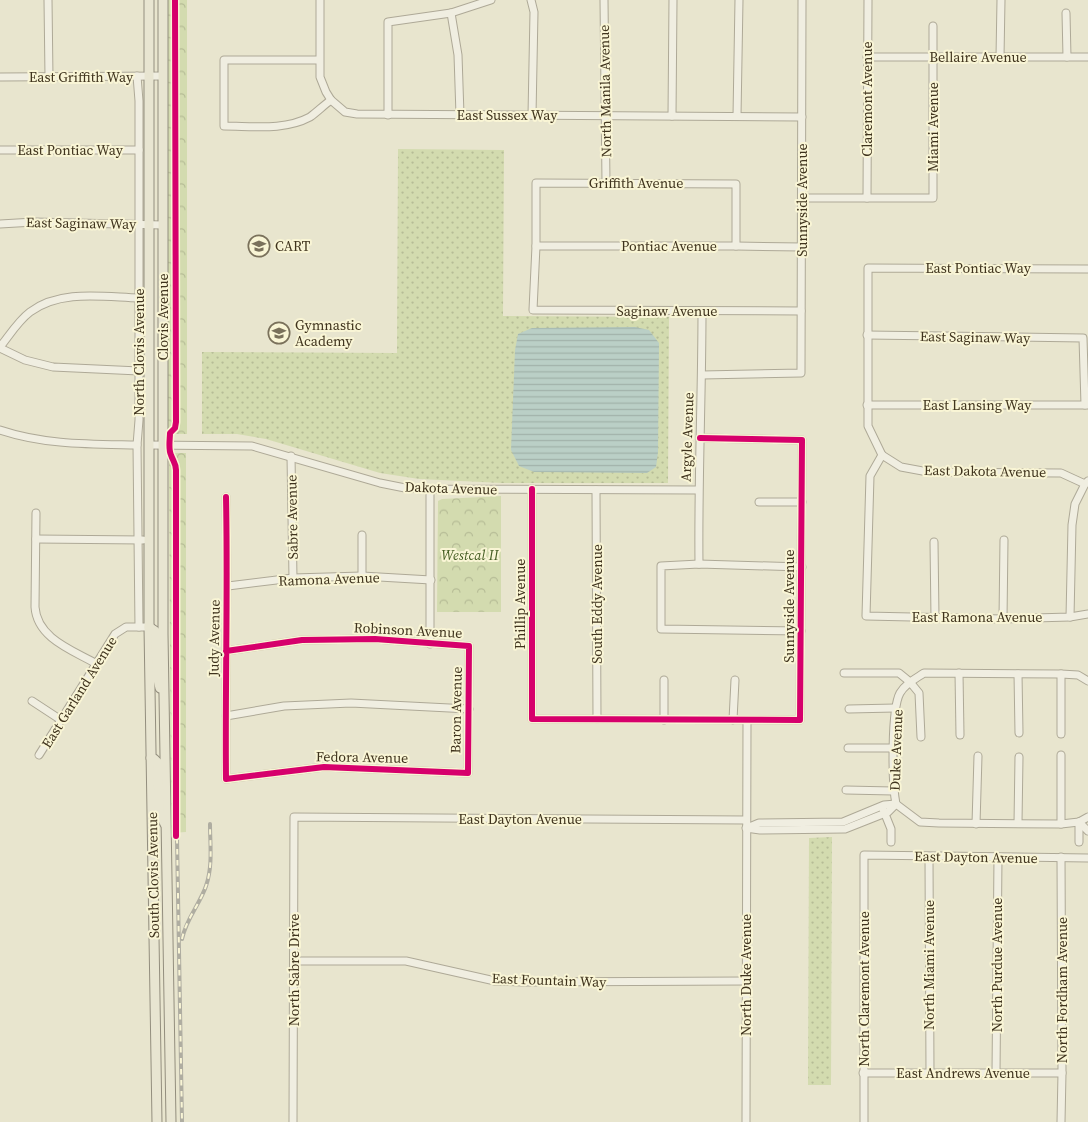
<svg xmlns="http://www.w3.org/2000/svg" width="1088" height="1122" font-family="'Source Serif 4',serif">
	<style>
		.grass { fill: url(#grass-dots) }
		.park { fill: url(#park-crowns) }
		.water { fill: url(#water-rules) }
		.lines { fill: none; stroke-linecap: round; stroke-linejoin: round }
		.minor-casing { stroke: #aea997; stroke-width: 9 }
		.major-casing { stroke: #938e7e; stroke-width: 11 }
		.minor { stroke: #f0eee1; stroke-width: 7 }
		.major { stroke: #e8e5d1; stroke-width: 9 }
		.rail-casing { stroke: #afada1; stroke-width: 4 }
		.rail { stroke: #f9f5d5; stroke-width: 2; stroke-dasharray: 5.5; stroke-linecap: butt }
		.cycleway-casing { stroke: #f9f5d5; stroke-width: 9 }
		.cycleway { stroke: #d6006c; stroke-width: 6 }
		.labels { text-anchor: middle; stroke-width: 4; stroke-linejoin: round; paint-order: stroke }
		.street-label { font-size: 14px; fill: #3f331d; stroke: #f9f5d5 }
		.poi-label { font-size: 14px; fill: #3f331d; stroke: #f9f5d5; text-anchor: start }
		.park-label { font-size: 14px; font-style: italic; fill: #445d22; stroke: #f9f5d5 }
	</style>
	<defs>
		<pattern id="grass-dots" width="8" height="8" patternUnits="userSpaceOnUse" patternTransform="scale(1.25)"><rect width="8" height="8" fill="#d3dbaf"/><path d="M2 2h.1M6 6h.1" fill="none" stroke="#b6bc96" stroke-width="1.8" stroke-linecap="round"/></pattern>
		<pattern id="park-crowns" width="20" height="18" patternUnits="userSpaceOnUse" patternTransform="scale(1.25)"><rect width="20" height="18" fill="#d3dbaf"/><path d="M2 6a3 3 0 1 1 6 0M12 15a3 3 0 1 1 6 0" fill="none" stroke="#b6bc96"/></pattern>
		<pattern id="water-rules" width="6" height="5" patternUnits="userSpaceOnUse" patternTransform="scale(1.25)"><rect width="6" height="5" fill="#bacfc6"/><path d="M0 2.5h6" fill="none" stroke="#a1b2aa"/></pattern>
	</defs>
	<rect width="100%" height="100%" fill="#e8e5ce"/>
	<!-- grass -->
	<g class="grass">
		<path d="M 398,149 L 504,150 L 503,316 L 669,317 L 668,483 L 502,483 L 419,479 L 380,473 L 266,439 L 237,434 L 202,434 L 202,352 L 397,353 Z"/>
		<path d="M 832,837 L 831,1085 L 808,1085 L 809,838 Z"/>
	</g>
	<!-- park -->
	<g class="park">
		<path d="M 168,0 L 187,0 L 187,434 L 172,434 L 168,430 Z"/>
		<path d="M 173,453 L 186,453 L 186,832 L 171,833 L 169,456 Z"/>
		<path d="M 501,496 L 501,612 L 437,612 L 438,501 L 442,499 Z"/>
	</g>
	<!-- water -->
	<path class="water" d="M 635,327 L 649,330 L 659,343 L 658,452 L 656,467 L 647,473 L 534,472 L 519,466 L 511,450 L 515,350 L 518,334 L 532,328 Z"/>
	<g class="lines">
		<!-- minor casing -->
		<g class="minor-casing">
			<g id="minor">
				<path d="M 48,0 L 49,77"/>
				<path d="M 320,0 L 320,77 L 326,92 L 331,100"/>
				<path d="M 531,0 L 534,12 L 532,115"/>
				<path d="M 604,0 L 606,183"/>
				<path d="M 451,13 L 458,55 L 460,115"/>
				<path d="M 1066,13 L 1067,57"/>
				<path d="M 867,57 L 1088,57"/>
				<path d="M 1000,57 L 1001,0"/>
				<path d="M 319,60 L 224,60 L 224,126 C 252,126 284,131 310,117 C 317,112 324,105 331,100 L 345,112 L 357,114 L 802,117"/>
				<path d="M 137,76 L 139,101 L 139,420 L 137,445 L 139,627"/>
				<path d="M 0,77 L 163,76"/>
				<path d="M 388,115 L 388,22 L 451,13 L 491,0"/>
				<path d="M 672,116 L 673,0"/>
				<path d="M 737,116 L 739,0"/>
				<path d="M 0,150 L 139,150"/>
				<path d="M 802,198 L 933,198 L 933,26"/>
				<path d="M 867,198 L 868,0"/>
				<path d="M 0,224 L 34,222 L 163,225"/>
				<path d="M 536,246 L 736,246 L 802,247"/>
				<path d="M 736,246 L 736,184 L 536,183 L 536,246 L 533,310 L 801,311"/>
				<path d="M 867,335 L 1083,338 L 1085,405"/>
				<path d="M 0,347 C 9,336 18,321 30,312 C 60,289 104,297 139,298"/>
				<path d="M 0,348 L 25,360 L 53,367 L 139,371"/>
				<path d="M 702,375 L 801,373 L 802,0"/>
				<path d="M 867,405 L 1088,405"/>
				<path d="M 0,430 C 45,445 90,444 137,445"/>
				<path d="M 149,445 L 252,446 L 380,483 L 405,488 L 430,489 L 698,490"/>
				<path d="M 882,455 L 868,426 L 868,268 L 1088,269"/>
				<path d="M 882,455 L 870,476 L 866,616 L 1003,619 L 1070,617 L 1088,614"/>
				<path d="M 882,455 L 901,467 L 928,472 L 1061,473 L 1085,484 L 1088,481"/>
				<path d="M 291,456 L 293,578"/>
				<path d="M 532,489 L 532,719 L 800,720 L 802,440 L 700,438"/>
				<path d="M 596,490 L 597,719"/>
				<path d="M 226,497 C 228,591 225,685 226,779 L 324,767 L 468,773 L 469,646 L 375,639 L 302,640 L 226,651"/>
				<path d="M 759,502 L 802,502"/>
				<path d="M 36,513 L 35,607 C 37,638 72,650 95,663"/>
				<path d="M 362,535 L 362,576"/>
				<path d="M 36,539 L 143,540"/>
				<path d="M 934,542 L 935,618"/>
				<path d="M 699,564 C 698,479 702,395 702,311"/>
				<path d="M 228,586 L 293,578 L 362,576 L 431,580"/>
				<path d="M 1070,617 L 1072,525 L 1075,504 L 1085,484"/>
				<path d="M 1003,619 L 1004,540"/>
				<path d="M 801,631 L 661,629 L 661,566 L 699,564 L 802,567"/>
				<path d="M 430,644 L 430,489"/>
				<path d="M 844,673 L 899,673 L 910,682 L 919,693 L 921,737"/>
				<path d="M 959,673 L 960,735"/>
				<path d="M 1018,674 L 1019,733"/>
				<path d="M 1061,674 L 1061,734"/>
				<path d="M 664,680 L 664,720"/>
				<path d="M 1088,681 L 1078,675 L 1061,674 L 924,673 C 915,679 905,684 900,693 C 891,709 892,784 896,804 L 920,822 L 939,823 L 1061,824 L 1079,822 L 1088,817"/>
				<path d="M 32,701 L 61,720"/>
				<path d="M 849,709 L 895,708"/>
				<path d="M 226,716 L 284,706 L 351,703 L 469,709"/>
				<path d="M 733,720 L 735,680"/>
				<path d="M 848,748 L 894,748"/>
				<path d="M 39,755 L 115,634 L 126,627 L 149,627"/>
				<path d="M 1061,755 L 1061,824"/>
				<path d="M 846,790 L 893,791"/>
				<path d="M 883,809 L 891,829 L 891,842"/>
				<path d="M 1079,822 L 1079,842"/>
				<path d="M 1079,822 L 1088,831"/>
				<path d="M 1018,823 L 1019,757"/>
				<path d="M 976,824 L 978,756"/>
				<path d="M 746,828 L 760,830 L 845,829 L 888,812 L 896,804"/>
				<path d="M 747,828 L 759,823 L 843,822 L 884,805 L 896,804"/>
				<path d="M 929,857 L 930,1073"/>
				<path d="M 1061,857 L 1062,1073 L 1061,1122"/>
				<path d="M 294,961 L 406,961 L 495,981 L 524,982 L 746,981"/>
				<path d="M 863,1073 L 1062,1073"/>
				<path d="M 996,1073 L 998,857"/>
				<path d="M 293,1122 L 294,817 L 746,820"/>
				<path d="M 746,1122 L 747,721"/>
				<path d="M 864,1122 L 864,855 L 1088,858"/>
			</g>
		</g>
		<!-- major casing -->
		<g class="major-casing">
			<g id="major">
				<path d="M 149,0 L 149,627 L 157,1122"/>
				<path d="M 163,0 L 163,634 L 171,1122"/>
				<path d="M 149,627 L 155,631 L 156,634 L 157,675 L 160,688"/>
				<path d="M 151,758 L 154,759 L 158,763 L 159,812 L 165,824"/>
			</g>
		</g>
		<!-- minor -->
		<use href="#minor" class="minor"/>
		<!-- major -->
		<use href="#major" class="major"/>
		<!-- rail casing -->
		<g class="rail-casing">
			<g id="rail">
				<path d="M 177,838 L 182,1122"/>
				<path d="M 182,939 C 186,919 200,904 206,886 C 213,866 210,844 210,824"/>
			</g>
		</g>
		<!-- rail -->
		<use href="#rail" class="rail"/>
		<!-- cycleway casing -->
		<g class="cycleway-casing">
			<g id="cycleway">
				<path d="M 175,0 L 176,422 L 175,428 L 170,433 C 170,439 168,449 171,455 C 173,461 176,463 176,470 L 176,836"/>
				<path d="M 532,489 L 532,719 L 800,720 L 802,440 L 700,438"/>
				<path d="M 226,497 C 228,591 225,685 226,779 L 324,767 L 468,773 L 469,646 L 375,639 L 302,640 L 226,651"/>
			</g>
		</g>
		<!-- cycleway -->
		<use href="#cycleway" class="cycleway"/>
	</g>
	<!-- icons -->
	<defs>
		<g id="school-ring" transform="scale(1.125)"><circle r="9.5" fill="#f9f5d5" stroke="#7a715b" stroke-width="1.5"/><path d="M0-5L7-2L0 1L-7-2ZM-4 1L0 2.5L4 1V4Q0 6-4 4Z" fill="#7a715b"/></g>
	</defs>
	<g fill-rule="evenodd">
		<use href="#school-ring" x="259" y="246"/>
		<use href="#school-ring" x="279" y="333"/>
	</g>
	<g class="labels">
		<!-- street labels -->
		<g class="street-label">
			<text x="978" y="62">Bellaire Avenue</text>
			<text x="81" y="82">East Griffith Way</text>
			<text transform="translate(605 91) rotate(-91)" y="5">North Manila Avenue</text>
			<text transform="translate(867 99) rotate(-90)" y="5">Claremont Avenue</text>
			<text x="507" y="120">East Sussex Way</text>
			<text transform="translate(933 127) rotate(-90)" y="5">Miami Avenue</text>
			<text x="70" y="155">East Pontiac Way</text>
			<text x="636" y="188">Griffith Avenue</text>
			<text transform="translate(802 200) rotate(-90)" y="5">Sunnyside Avenue</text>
			<text transform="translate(81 223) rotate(1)" y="5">East Saginaw Way</text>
			<text x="669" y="251">Pontiac Avenue</text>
			<text x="978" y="273">East Pontiac Way</text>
			<text x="667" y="316">Saginaw Avenue</text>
			<text transform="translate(163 317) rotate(-90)" y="5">Clovis Avenue</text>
			<text transform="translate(975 337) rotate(1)" y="5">East Saginaw Way</text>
			<text transform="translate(139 352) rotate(-90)" y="5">North Clovis Avenue</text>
			<text x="977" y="410">East Lansing Way</text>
			<text transform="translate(687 437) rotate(-88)" y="5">Argyle Avenue</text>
			<text transform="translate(985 471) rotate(1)" y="5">East Dakota Avenue</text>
			<text transform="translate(451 488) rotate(2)" y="5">Dakota Avenue</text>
			<text transform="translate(292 517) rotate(-91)" y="5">Sabre Avenue</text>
			<text transform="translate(329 579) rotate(-2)" y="5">Ramona Avenue</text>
			<text transform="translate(520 604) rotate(-90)" y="5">Phillip Avenue</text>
			<text transform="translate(597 604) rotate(-90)" y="5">South Eddy Avenue</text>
			<text transform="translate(789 606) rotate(-90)" y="5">Sunnyside Avenue</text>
			<text x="977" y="622">East Ramona Avenue</text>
			<text transform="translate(408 630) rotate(3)" y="5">Robinson Avenue</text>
			<text transform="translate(214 638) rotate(-89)" y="5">Judy Avenue</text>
			<text transform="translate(79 692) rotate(-58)" y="5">East Garland Avenue</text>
			<text transform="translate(456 710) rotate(-89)" y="5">Baron Avenue</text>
			<text transform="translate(896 750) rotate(-88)" y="5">Duke Avenue</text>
			<text transform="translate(362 757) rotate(1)" y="5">Fedora Avenue</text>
			<text x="520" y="824">East Dayton Avenue</text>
			<text transform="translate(976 857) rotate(1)" y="5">East Dayton Avenue</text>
			<text transform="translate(153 875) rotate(-91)" y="5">South Clovis Avenue</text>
			<text transform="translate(929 965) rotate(-90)" y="5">North Miami Avenue</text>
			<text transform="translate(997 965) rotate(-90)" y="5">North Purdue Avenue</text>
			<text transform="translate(294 970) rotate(-90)" y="5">North Sabre Drive</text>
			<text transform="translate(746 975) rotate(-90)" y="5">North Duke Avenue</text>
			<text transform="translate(549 980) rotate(2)" y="5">East Fountain Way</text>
			<text transform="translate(864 989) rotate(-90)" y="5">North Claremont Avenue</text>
			<text transform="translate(1062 990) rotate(-90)" y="5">North Fordham Avenue</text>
			<text x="963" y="1078">East Andrews Avenue</text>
		</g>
		<!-- poi labels -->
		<g class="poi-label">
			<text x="275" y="251">CART</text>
			<text x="295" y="330">Gymnastic<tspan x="295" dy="16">Academy</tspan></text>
		</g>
		<!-- park labels -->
		<g class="park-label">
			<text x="470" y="560">Westcal II</text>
		</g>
	</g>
</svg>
